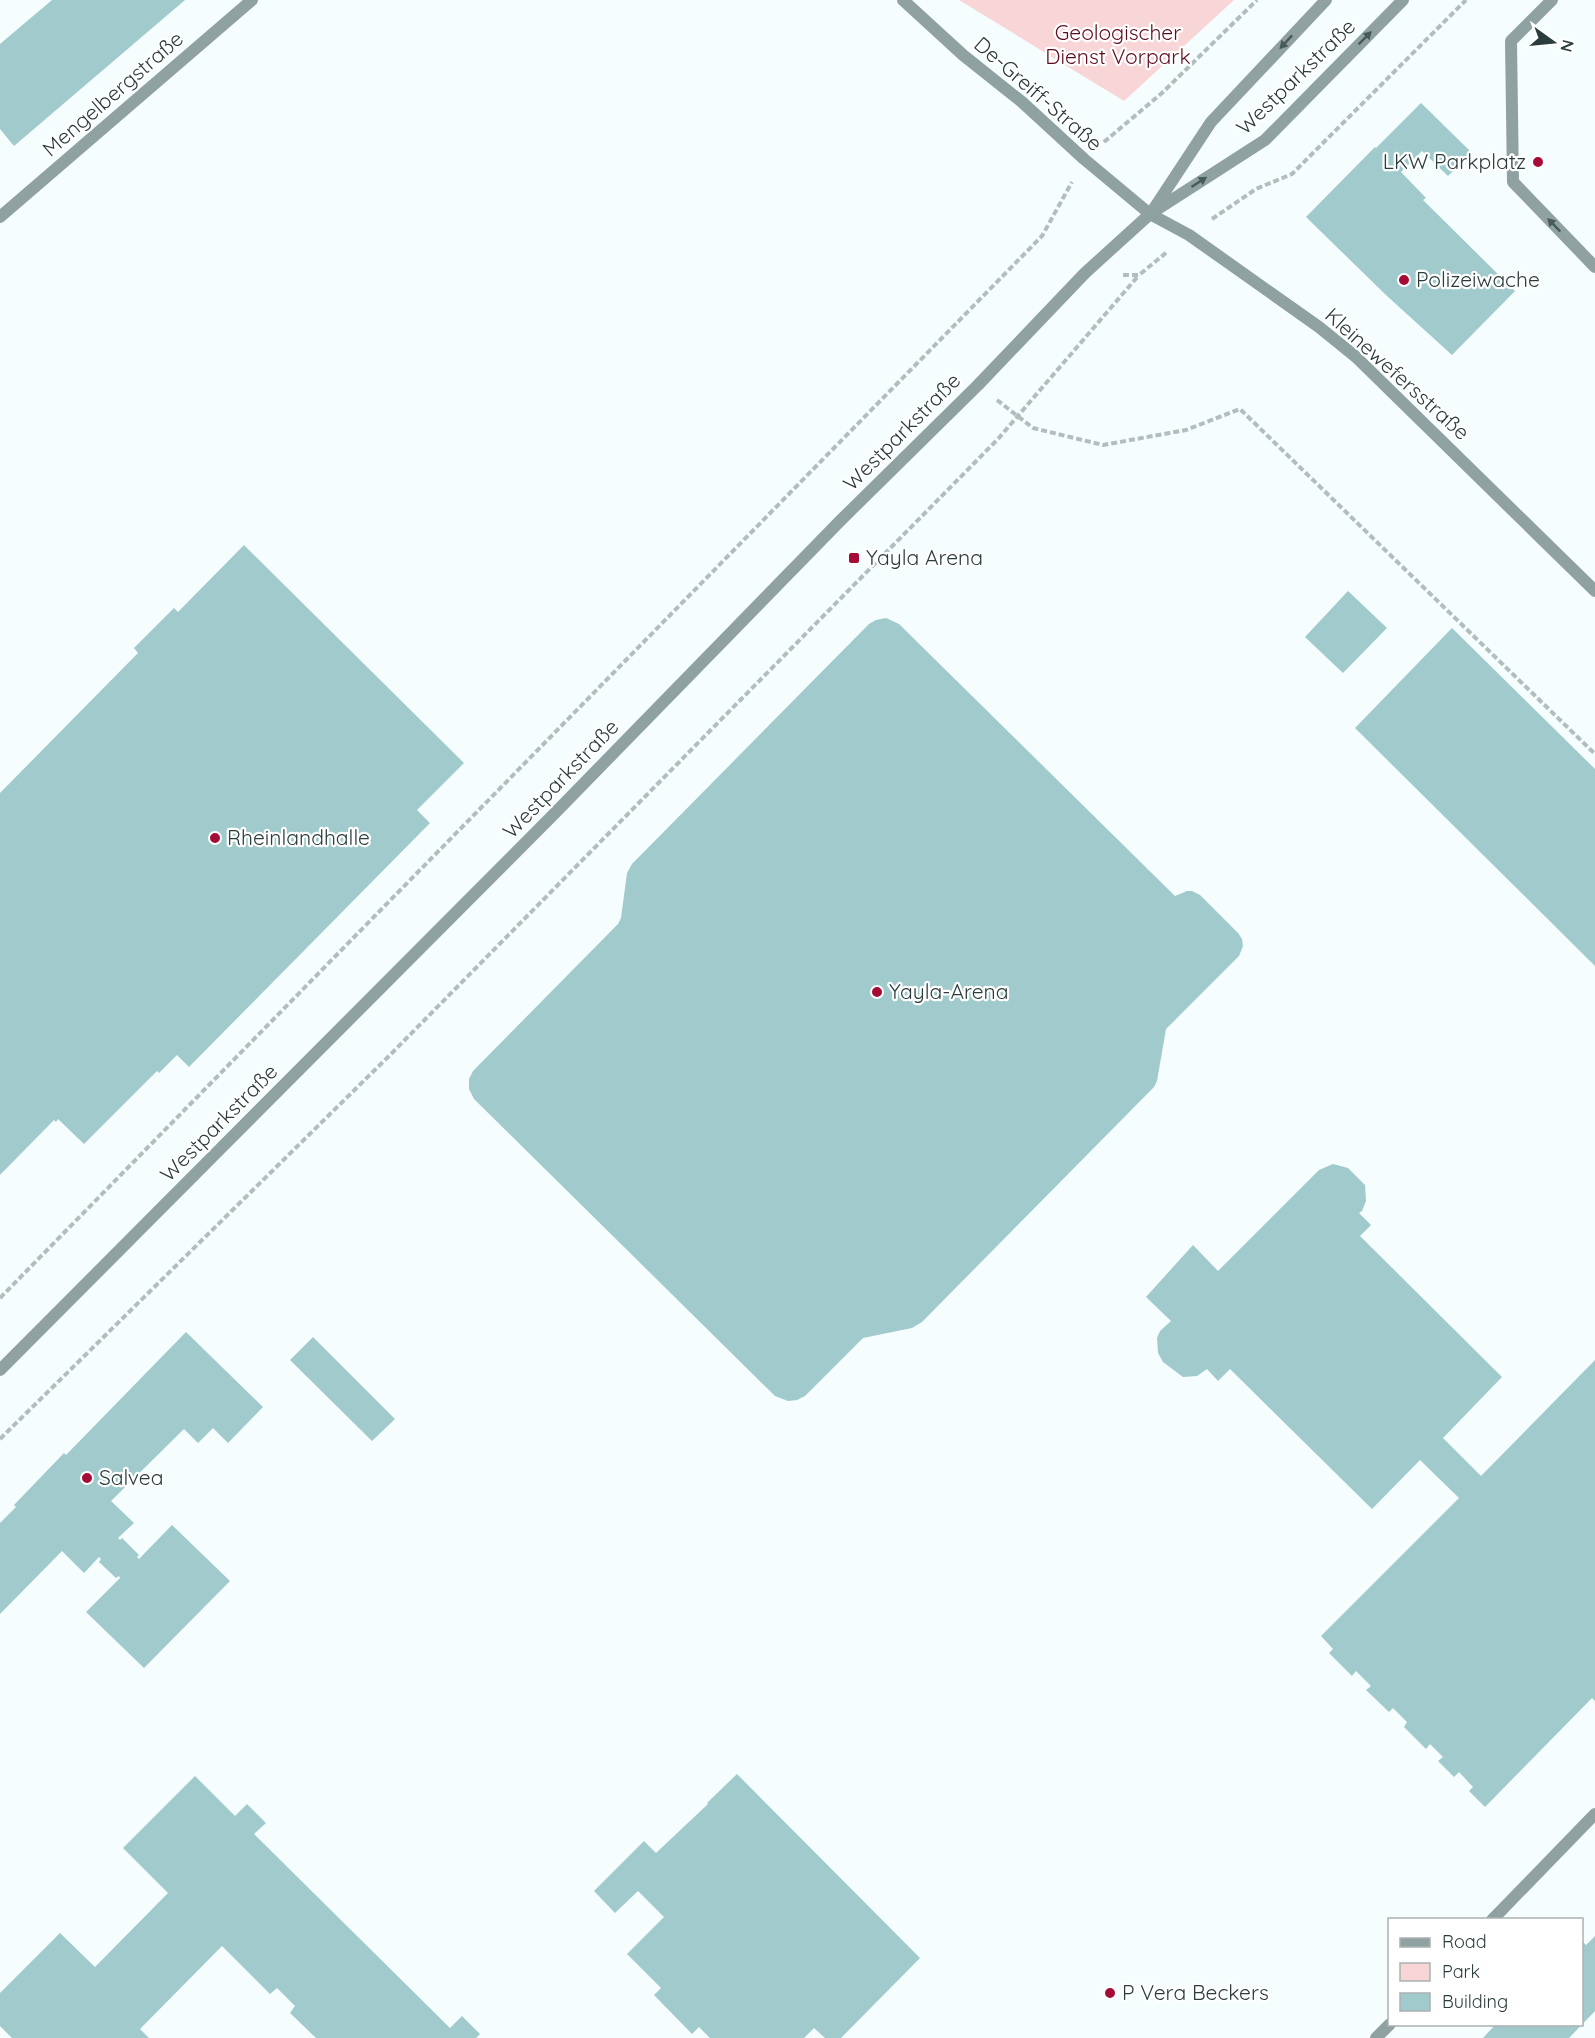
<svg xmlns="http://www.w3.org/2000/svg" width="1595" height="2038" font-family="Quicksand,sans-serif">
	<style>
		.green { fill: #f8d5d6 }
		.building { fill: #a0cacc }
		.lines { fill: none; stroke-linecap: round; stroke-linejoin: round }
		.path { stroke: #b2bdbe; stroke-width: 4; stroke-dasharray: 6 3; stroke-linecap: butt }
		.lane { stroke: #90a1a2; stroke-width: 12 }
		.street { stroke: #90a1a2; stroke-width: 12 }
		.oneway { fill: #495a5b }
		.poi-dot { fill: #a50b35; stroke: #fff; stroke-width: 2 }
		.labels { text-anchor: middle; stroke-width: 4.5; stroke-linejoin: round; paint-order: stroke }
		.park-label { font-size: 21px; fill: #5d0c1d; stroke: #fff }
		.street-label { font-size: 21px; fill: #2b3c3d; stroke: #fff }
		.poi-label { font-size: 21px; fill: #2b3c3d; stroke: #fff; text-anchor: start }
	</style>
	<rect width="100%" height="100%" fill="#f5fdfe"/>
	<!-- green -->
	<path class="green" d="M 959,0 L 1234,0 L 1124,101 Z"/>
	<!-- building -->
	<g class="building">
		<path d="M 52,0 L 185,0 L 14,146 L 0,129 L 0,44 Z"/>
		<path d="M 1421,103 L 1471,152 L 1448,176 L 1422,151 L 1401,172 L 1426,198 L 1423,200 L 1515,291 L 1452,355 L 1387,296 L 1306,217 L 1375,147 L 1376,148 Z"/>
		<path d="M 244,545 L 464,763 L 417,810 L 430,823 L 189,1067 L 177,1055 L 159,1073 L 157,1071 L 84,1144 L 58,1119 L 56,1122 L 54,1120 L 0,1175 L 0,793 L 138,653 L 134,648 L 174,608 L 178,612 Z"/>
		<path d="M 1348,591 L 1387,628 L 1343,673 L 1305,637 Z"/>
		<path d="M 886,618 L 899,624 L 1175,896 L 1187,891 L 1192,891 L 1200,895 L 1238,933 L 1242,939 L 1243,946 L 1239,956 L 1166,1029 L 1157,1081 L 1154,1087 L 922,1322 L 912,1328 L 863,1338 L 805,1396 L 797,1400 L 788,1401 L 775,1396 L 474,1099 L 469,1089 L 469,1079 L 473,1071 L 618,924 L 621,918 L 627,873 L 632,864 L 869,624 L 876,620 Z"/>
		<path d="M 1452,628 L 1595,769 L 1595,966 L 1355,728 Z"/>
		<path d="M 1333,1164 L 1348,1168 L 1365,1185 L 1366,1201 L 1362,1211 L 1359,1213 L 1371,1225 L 1360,1236 L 1502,1377 L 1443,1438 L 1481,1476 L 1595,1360 L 1595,1701 L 1592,1698 L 1485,1807 L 1469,1791 L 1473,1787 L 1459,1772 L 1454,1777 L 1438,1761 L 1443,1757 L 1430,1744 L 1426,1749 L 1404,1727 L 1407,1722 L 1393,1708 L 1389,1712 L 1366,1690 L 1371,1686 L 1356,1671 L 1352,1676 L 1329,1653 L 1333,1649 L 1321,1636 L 1459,1498 L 1420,1460 L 1372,1509 L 1230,1369 L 1218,1381 L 1207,1369 L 1197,1376 L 1183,1377 L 1163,1362 L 1158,1353 L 1157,1338 L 1160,1331 L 1171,1321 L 1146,1297 L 1193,1245 L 1218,1271 L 1319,1170 Z"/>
		<path d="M 186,1332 L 263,1407 L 228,1443 L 213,1428 L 198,1443 L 184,1429 L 111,1501 L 134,1523 L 118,1538 L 120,1540 L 122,1538 L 139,1555 L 137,1557 L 139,1559 L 172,1525 L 230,1581 L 144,1668 L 86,1612 L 120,1578 L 119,1576 L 116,1578 L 99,1562 L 101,1559 L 99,1557 L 84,1573 L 62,1551 L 0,1614 L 0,1523 L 16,1507 L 14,1505 L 64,1453 L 66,1455 Z"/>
		<path d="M 313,1337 L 395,1419 L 372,1441 L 290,1360 Z"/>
		<path d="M 737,1774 L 920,1958 L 841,2038 L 825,2038 L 814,2028 L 804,2038 L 710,2038 L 699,2027 L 692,2034 L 654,1995 L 661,1988 L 627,1954 L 664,1917 L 638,1891 L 615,1913 L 594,1891 L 644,1841 L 656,1853 L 708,1804 L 707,1803 Z"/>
		<path d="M 195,1776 L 235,1816 L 247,1804 L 266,1823 L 254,1834 L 450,2028 L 462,2016 L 480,2034 L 476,2038 L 316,2038 L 290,2013 L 295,2006 L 277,1988 L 270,1994 L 222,1946 L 140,2029 L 149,2038 L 12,2038 L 0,2026 L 0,1993 L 60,1933 L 95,1967 L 168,1893 L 123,1848 Z"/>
		<path d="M 1595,1936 L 1595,2011 L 1569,2038 L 1483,2038 L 1496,2024 L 1582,2024 L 1582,1941 L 1586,1945 Z"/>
	</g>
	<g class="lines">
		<!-- path -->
		<g class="path">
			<path d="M 1104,142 L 1162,93 L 1257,0"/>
			<path d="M 1212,219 L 1256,189 L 1292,174 L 1466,0"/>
			<path d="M 1123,275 L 1139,275 L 1167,252"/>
			<path d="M 997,400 L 1033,428 L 1103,445 L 1186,430 L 1240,409 L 1595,754"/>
			<path d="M 0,1298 L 1042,236 L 1072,182"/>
			<path d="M 0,1439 L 389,1056 L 998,439 L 1139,275"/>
		</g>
		<!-- lane -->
		<path class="lane" d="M 1552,0 L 1511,41 L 1513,182 L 1595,267"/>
		<!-- street -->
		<g class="street">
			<path d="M 903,0 L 963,55 L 1022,102 L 1084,159 L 1150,214 L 1189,235 L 1319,327 L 1356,357 L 1595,591"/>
			<path d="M 1153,210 L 1211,122 L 1326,0"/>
			<path d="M 0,217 L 252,0"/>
			<path d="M 0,1370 L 555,813 L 840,521 L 978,385 L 1085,273 L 1150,214 L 1265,140 L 1403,0"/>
			<path d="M 1492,1920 L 1595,1814"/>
			<path d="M 1376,2038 L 1390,2024"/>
		</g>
	</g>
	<!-- one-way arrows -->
	<defs><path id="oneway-solid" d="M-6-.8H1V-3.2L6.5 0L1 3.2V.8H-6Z" transform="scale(1.5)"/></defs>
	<g class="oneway">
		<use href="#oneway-solid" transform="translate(1365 38) rotate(-45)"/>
		<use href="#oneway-solid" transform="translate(1286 42) rotate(133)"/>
		<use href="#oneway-solid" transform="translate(1199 182) rotate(-33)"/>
		<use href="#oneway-solid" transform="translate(1554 225) rotate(-134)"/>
	</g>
	<!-- markers -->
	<g class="poi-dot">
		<circle cx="1538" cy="162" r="6"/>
		<circle cx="1404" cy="280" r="6"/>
		<rect x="848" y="552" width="12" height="12" rx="3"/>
		<circle cx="215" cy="838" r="6"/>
		<circle cx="877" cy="992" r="6"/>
		<circle cx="87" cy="1478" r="6"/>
		<circle cx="1110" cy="1993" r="6"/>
	</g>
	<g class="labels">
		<!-- park labels -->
		<g class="park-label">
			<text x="1118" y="40">Geologischer<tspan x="1118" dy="24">Dienst Vorpark</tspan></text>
		</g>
		<!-- street labels -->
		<g class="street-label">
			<text transform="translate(1296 77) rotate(-44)" y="7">Westparkstraße</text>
			<text transform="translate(113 94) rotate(-41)" y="7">Mengelbergstraße</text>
			<text transform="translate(1038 94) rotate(41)" y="7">De-Greiff-Straße</text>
			<text transform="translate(1397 374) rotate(42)" y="7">Kleinewefersstraße</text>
			<text transform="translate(902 432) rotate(-45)" y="7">Westparkstraße</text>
			<text transform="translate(561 779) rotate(-46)" y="7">Westparkstraße</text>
			<text transform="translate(219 1123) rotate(-45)" y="7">Westparkstraße</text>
		</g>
		<!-- poi labels -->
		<g class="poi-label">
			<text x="1526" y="169" text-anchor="end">LKW Parkplatz</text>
			<text x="1416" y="287">Polizeiwache</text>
			<text x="866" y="565">Yayla Arena</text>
			<text x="227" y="845">Rheinlandhalle</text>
			<text x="889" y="999">Yayla-Arena</text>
			<text x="99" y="1485">Salvea</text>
			<text x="1122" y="2000">P Vera Beckers</text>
		</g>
	</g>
	<!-- legend -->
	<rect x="1388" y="1918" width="195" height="108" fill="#ffffff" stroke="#aab1b1" stroke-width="1.5"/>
	<rect x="1400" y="1938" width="30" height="9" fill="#90a1a2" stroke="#aab1b1" stroke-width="1.5"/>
	<text x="1442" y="1948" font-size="18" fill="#2b3c3d">Road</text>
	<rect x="1400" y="1963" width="30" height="18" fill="#f8d5d6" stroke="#aab1b1" stroke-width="1.5"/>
	<text x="1442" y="1978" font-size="18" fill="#2b3c3d">Park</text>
	<rect x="1400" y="1993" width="30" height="18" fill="#a0cacc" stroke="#aab1b1" stroke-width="1.5"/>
	<text x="1442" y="2008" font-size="18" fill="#2b3c3d">Building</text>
	<!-- north arrow -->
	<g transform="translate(1553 42) rotate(105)" stroke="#ffffff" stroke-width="4.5" paint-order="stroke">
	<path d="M0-4.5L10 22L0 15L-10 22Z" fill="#2b3c3d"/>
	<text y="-9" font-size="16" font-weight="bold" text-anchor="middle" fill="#2b3c3d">N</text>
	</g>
</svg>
